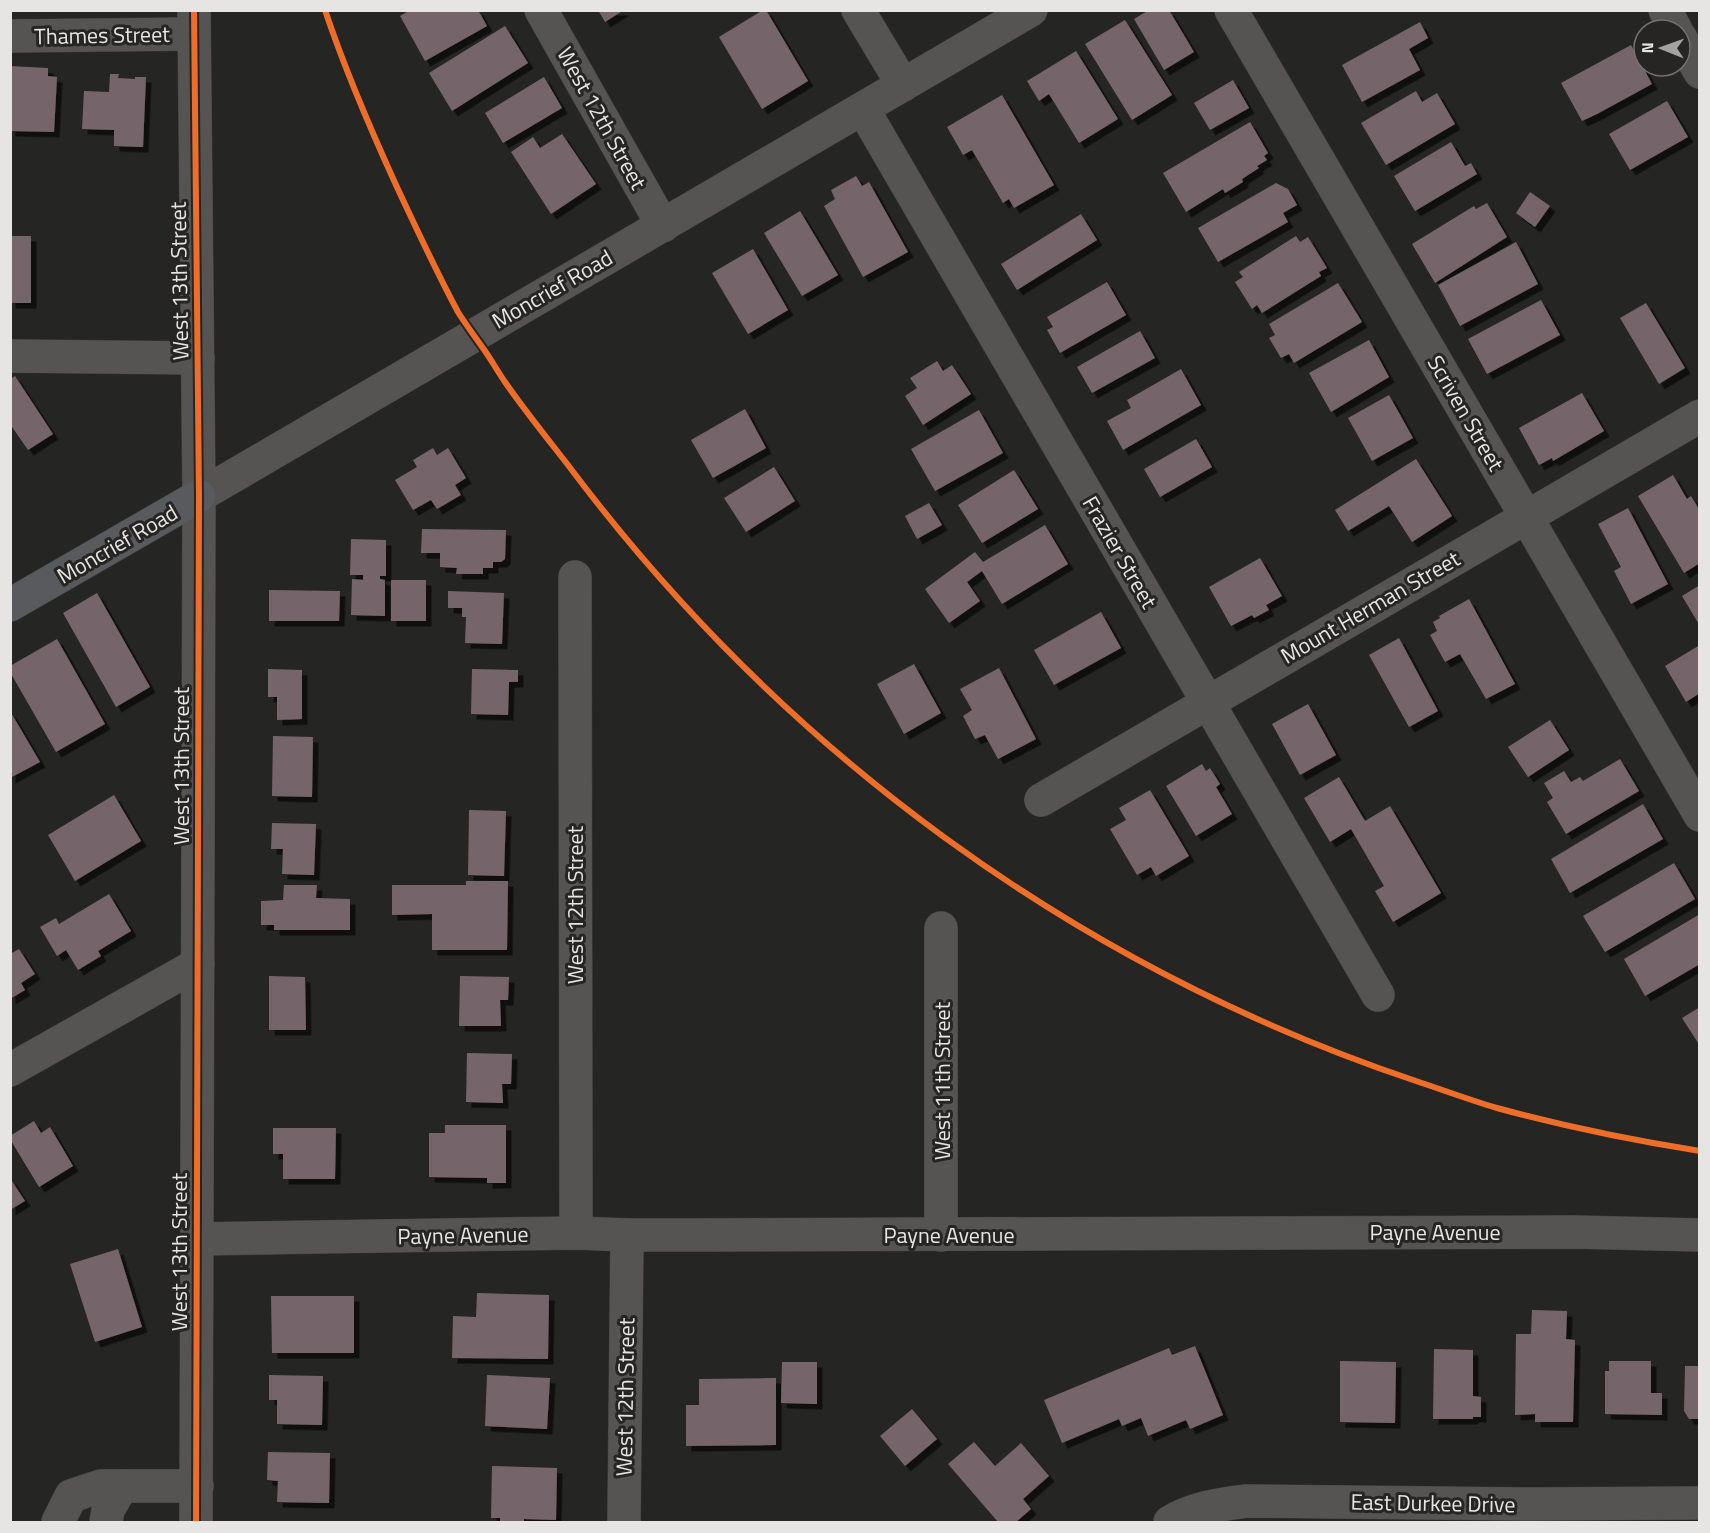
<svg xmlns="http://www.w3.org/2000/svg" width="1710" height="1533" font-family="'Titillium Web',sans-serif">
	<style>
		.building { fill: #75656b; filter: url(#shadow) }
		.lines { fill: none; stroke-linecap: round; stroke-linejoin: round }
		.minor-casing { stroke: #414140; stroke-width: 34 }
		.major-casing { stroke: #414140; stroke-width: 34 }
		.minor { stroke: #555453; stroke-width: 33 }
		.major { stroke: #595a5e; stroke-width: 33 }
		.cycleway-casing { stroke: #262523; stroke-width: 10 }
		.cycleway { stroke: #ee6e29; stroke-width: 6 }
		.labels { text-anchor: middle; stroke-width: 6; stroke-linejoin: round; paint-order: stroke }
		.street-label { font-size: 22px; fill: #e6e5e4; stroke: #262523 }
	</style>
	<defs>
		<filter id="shadow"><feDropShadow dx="5.5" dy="5.5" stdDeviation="0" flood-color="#0009"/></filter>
	</defs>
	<rect width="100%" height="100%" fill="#252524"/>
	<!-- building -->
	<g class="building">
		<path d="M 410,10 L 425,10 L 426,12 L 429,10 L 478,10 L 487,26 L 425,61 L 400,16 Z"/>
		<path d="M 598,10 L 624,10 L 605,22 Z"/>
		<path d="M 763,10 L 766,10 L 808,81 L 762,109 L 719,37 Z"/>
		<path d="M 1149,10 L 1169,10 L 1194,52 L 1164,70 L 1134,19 Z"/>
		<path d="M 1125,20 L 1172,95 L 1132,120 L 1085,44 Z"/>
		<path d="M 1420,22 L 1428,38 L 1409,49 L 1420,70 L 1362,102 L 1342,65 Z"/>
		<path d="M 505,26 L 528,63 L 452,111 L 429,73 Z"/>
		<path d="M 1631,45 L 1652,84 L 1597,114 L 1582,121 L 1561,83 Z"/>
		<path d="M 1076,51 L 1118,119 L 1079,143 L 1049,94 L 1039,101 L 1027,81 Z"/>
		<path d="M 10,66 L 48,68 L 48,76 L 57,77 L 54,132 L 10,131 Z"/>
		<path d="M 110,74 L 119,74 L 118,78 L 135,79 L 135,77 L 146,77 L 143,147 L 114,146 L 114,130 L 82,129 L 84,91 L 109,92 Z"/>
		<path d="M 544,77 L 562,108 L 503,143 L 485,113 Z"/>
		<path d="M 1233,80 L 1249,108 L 1210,130 L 1194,103 Z"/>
		<path d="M 1416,91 L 1422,102 L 1437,93 L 1455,124 L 1386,165 L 1361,123 Z"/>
		<path d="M 1002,95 L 1054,185 L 1014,208 L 1009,199 L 1003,203 L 972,150 L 963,155 L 947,127 Z"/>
		<path d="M 1667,101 L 1688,137 L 1630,170 L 1609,134 Z"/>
		<path d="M 1250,122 L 1268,153 L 1264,156 L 1267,160 L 1257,166 L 1259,168 L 1242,179 L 1243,182 L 1225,193 L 1223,189 L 1186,212 L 1163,173 Z"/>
		<path d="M 562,134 L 596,184 L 551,214 L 511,152 L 533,137 L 540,148 Z"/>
		<path d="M 1451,142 L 1465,166 L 1471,163 L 1477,174 L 1415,211 L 1394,176 Z"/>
		<path d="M 856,176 L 862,186 L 869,182 L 908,252 L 863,277 L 824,206 L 835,199 L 831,190 Z"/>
		<path d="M 1276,183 L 1288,189 L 1297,205 L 1283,213 L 1288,222 L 1218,262 L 1198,228 Z"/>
		<path d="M 1530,192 L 1550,206 L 1535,227 L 1516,213 Z"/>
		<path d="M 1487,203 L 1507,237 L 1435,283 L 1412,244 L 1474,206 L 1476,209 Z"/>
		<path d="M 800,211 L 838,275 L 802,296 L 764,233 Z"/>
		<path d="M 1081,214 L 1097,240 L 1017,290 L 1001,264 Z"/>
		<rect x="10" y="236" width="21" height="67"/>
		<path d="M 1296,236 L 1300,242 L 1308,237 L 1327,268 L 1319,272 L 1321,276 L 1262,313 L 1257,305 L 1252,309 L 1235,282 L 1243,277 L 1239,272 Z"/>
		<path d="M 1516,242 L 1538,284 L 1460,326 L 1438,285 Z"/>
		<path d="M 753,249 L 788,310 L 748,334 L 712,273 Z"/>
		<path d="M 1107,282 L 1126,315 L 1060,353 L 1047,330 L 1053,327 L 1047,317 Z"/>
		<path d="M 1338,283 L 1362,322 L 1294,363 L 1289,354 L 1281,358 L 1269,338 L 1275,335 L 1269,324 Z"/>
		<path d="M 1541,300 L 1560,335 L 1487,374 L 1468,339 Z"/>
		<path d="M 1646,303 L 1685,368 L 1659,384 L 1620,318 Z"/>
		<path d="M 1140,331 L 1155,358 L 1092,393 L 1077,367 Z"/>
		<path d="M 1369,340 L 1389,377 L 1331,412 L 1309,373 Z"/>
		<path d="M 937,361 L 943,371 L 952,365 L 971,394 L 923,425 L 905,396 L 917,388 L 910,378 Z"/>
		<path d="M 1181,369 L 1201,405 L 1123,450 L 1107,421 L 1131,408 L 1127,400 Z"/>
		<path d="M 15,376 L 53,434 L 28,450 L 10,424 L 10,379 Z"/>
		<path d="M 1582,393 L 1604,431 L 1553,461 L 1552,458 L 1539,465 L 1519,428 Z"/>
		<path d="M 1389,395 L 1413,438 L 1372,461 L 1348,418 Z"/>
		<path d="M 745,409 L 766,448 L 713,478 L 691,440 Z"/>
		<path d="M 979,410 L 1003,453 L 935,491 L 911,449 Z"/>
		<path d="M 1196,439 L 1212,467 L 1160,497 L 1144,469 Z"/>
		<path d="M 433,448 L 437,455 L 448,448 L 466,478 L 455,485 L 461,495 L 437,509 L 431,500 L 413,510 L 395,480 L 417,467 L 413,460 Z"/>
		<path d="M 1416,459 L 1452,516 L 1412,542 L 1389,506 L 1348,531 L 1335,510 Z"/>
		<path d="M 774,467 L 795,501 L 746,532 L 724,498 Z"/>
		<path d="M 1014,470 L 1038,509 L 982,543 L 958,505 Z"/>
		<path d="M 1673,475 L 1687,499 L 1691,496 L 1700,511 L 1700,563 L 1684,573 L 1638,496 Z"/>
		<path d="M 929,503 L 942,525 L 917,539 L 905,516 Z"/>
		<path d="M 1628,508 L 1668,584 L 1631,604 L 1614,571 L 1621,567 L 1598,524 Z"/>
		<path d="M 1045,525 L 1068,564 L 1002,604 L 982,571 L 967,582 L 980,601 L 949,623 L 925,589 L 975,552 L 983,562 Z"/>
		<path d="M 422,529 L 506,530 L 505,559 L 501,562 L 493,562 L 493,568 L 483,568 L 483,574 L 456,574 L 457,568 L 440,567 L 440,553 L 421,553 Z"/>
		<path d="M 351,539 L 386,540 L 386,576 L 380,576 L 380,579 L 385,580 L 385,616 L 351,615 L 352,579 L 363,580 L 363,575 L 350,575 Z"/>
		<path d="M 1260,558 L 1282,596 L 1266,605 L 1269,610 L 1254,618 L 1252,615 L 1231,626 L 1209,587 Z"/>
		<rect x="391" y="580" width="35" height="41"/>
		<path d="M 1700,585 L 1700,626 L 1682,596 Z"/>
		<path d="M 269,590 L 340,591 L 339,621 L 269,621 Z"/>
		<path d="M 448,591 L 504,593 L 502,644 L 465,643 L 466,617 L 462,617 L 462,608 L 448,608 Z"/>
		<path d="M 97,593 L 150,687 L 116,707 L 63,613 Z"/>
		<path d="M 1469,599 L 1515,684 L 1486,699 L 1460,654 L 1445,662 L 1430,635 L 1437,631 L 1433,622 L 1440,618 L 1439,616 Z"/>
		<path d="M 1101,612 L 1121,648 L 1054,685 L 1034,650 Z"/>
		<path d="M 1399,638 L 1438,711 L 1409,727 L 1369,655 Z"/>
		<path d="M 57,639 L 105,724 L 56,752 L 10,672 L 10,666 Z"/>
		<path d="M 1700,645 L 1700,693 L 1686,702 L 1665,666 Z"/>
		<path d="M 914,664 L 941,713 L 904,734 L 877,684 Z"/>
		<path d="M 999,668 L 1036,739 L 998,759 L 985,735 L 975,739 L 963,716 L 972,710 L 960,689 Z"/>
		<path d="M 268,669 L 302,670 L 302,719 L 277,720 L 277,697 L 268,697 Z"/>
		<path d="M 472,669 L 518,670 L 518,682 L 509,682 L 508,715 L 471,714 Z"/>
		<path d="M 1308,704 L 1336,755 L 1300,775 L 1272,724 Z"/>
		<path d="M 10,711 L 40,762 L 10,778 Z"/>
		<path d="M 1550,720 L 1569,750 L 1528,777 L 1508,747 Z"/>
		<path d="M 273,736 L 313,737 L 312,797 L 272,796 Z"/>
		<path d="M 1620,759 L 1639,791 L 1566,834 L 1547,802 L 1553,798 L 1544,783 L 1564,771 L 1571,782 L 1580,777 L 1583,781 Z"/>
		<path d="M 1202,764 L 1206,771 L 1210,768 L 1220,784 L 1216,787 L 1232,814 L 1196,836 L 1166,786 Z"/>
		<path d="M 1339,777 L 1365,821 L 1390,806 L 1441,893 L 1393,922 L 1375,891 L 1384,886 L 1351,829 L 1330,842 L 1304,798 Z"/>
		<path d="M 1150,790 L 1189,856 L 1156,876 L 1151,867 L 1137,875 L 1110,829 L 1126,820 L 1119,808 Z"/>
		<path d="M 114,795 L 141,841 L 75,881 L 48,835 Z"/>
		<path d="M 1643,804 L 1663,839 L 1570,893 L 1551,859 Z"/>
		<path d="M 469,810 L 506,811 L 504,876 L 468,875 Z"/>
		<path d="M 272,823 L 316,824 L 314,875 L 282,874 L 283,849 L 271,849 Z"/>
		<path d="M 1674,863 L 1695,899 L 1605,952 L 1583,916 Z"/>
		<path d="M 466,881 L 508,881 L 507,950 L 432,950 L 432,914 L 392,915 L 392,885 L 466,885 Z"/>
		<path d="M 284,885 L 317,885 L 316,898 L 350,899 L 350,930 L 274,930 L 274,925 L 261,925 L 261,901 L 283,900 Z"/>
		<path d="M 109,894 L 131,931 L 98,951 L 101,956 L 78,970 L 66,950 L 57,956 L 40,927 L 56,918 L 59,924 Z"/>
		<path d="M 1700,914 L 1700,964 L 1645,996 L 1624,959 Z"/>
		<path d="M 19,949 L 35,974 L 21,983 L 25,990 L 10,999 L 10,954 Z"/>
		<path d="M 269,976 L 305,977 L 306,1030 L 269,1030 Z"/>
		<path d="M 460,976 L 509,977 L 508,1000 L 500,1000 L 501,1026 L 459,1026 Z"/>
		<path d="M 1700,1007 L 1700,1046 L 1682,1018 Z"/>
		<path d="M 467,1053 L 512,1054 L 511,1084 L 502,1084 L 503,1103 L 466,1102 Z"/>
		<path d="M 34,1121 L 41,1133 L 50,1127 L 73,1166 L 39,1187 L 10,1139 L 10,1136 Z"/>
		<path d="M 445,1125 L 506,1125 L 506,1183 L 487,1183 L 487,1178 L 429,1177 L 429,1133 L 445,1133 Z"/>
		<path d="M 273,1128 L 336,1128 L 335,1179 L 283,1179 L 283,1154 L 273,1154 Z"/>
		<path d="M 10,1178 L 25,1201 L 10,1210 Z"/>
		<path d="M 118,1249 L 142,1327 L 95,1342 L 70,1264 Z"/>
		<path d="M 477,1293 L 549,1295 L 548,1359 L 452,1358 L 453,1316 L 476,1317 Z"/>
		<path d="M 271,1296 L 354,1296 L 354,1353 L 272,1353 Z"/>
		<path d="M 1532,1310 L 1567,1311 L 1566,1339 L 1575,1340 L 1573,1422 L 1535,1422 L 1535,1414 L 1515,1415 L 1516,1334 L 1531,1334 Z"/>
		<path d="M 1195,1346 L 1223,1415 L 1190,1429 L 1186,1420 L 1148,1436 L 1141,1418 L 1122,1426 L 1119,1419 L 1062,1443 L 1044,1400 L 1169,1348 L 1172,1355 Z"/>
		<path d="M 1434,1349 L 1473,1350 L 1473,1396 L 1481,1397 L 1481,1417 L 1473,1417 L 1473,1419 L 1433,1419 Z"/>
		<path d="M 1340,1361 L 1396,1362 L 1395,1423 L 1340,1422 Z"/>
		<path d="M 1609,1361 L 1651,1361 L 1651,1393 L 1662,1393 L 1662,1415 L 1605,1414 L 1605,1371 L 1609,1371 Z"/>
		<path d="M 782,1362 L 817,1362 L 817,1404 L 781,1403 Z"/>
		<path d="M 1685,1366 L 1700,1366 L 1700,1419 L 1689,1419 L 1684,1411 Z"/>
		<path d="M 269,1375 L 323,1376 L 322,1425 L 277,1424 L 277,1400 L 269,1400 Z"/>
		<path d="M 487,1375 L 550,1378 L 547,1429 L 485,1426 Z"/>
		<path d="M 776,1378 L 776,1445 L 686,1446 L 686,1405 L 699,1405 L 699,1379 Z"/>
		<path d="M 912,1409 L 937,1439 L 905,1466 L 880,1436 Z"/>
		<path d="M 974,1442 L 995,1466 L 1021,1443 L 1049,1476 L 1023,1499 L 1031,1509 L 1016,1522 L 998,1522 L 948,1464 Z"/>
		<path d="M 268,1452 L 330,1453 L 329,1503 L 277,1502 L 278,1481 L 267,1480 Z"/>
		<path d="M 492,1466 L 557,1468 L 556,1520 L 524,1519 L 524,1522 L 500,1522 L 500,1518 L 491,1518 Z"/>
	</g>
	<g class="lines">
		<!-- minor casing -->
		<g class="minor-casing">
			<g id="minor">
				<path d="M 194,10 L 199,496 L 196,1522"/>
				<path d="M 541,10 L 663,226"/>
				<path d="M 858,10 L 903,85"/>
				<path d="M 1231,10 L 1700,815"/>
				<path d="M 1665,10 L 1676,30"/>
				<path d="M 10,36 L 194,34"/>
				<path d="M 1680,37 L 1700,72"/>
				<path d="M 863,109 L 1378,995"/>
				<path d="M 10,356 L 198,358"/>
				<path d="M 199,496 C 476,333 754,172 1031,10"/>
				<path d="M 575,577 L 576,1233"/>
				<path d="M 1041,800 L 1700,416"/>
				<path d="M 941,928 L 941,1235"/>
				<path d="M 10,1070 L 198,964"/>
				<path d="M 198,1239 L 576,1233 L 627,1235 L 685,1235 L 1573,1232 L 1700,1235"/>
				<path d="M 58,1522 L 71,1496 L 101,1486 L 197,1486"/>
				<path d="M 106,1522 L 108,1510 L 122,1486"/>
				<path d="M 624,1522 L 627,1235"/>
				<path d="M 1170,1522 C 1193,1508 1221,1504 1247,1501 L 1532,1504 L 1700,1503"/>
			</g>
		</g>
		<!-- major casing -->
		<g class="major-casing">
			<path id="major" d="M 10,605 L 199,496"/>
		</g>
		<!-- minor -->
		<use href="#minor" class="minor"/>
		<!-- major -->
		<use href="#major" class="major"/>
		<!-- cycleway casing -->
		<g class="cycleway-casing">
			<g id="cycleway">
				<path d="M 194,10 L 199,496 L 196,1522"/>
				<path d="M 325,10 C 345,70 370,128 396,185 C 416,228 436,271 458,312 C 466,325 476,338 485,351 C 492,361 498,372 505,382 C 525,411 547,438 568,465 C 783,752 1076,967 1416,1081 C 1443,1090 1470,1100 1497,1108 C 1563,1126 1631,1140 1700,1151"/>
			</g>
		</g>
		<!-- cycleway -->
		<use href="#cycleway" class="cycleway"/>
	</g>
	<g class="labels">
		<!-- street labels -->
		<g class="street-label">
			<text transform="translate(102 35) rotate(-1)" y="8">Thames Street</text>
			<text transform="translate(602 118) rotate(61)" y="8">West 12th Street</text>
			<text transform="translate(179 281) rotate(-91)" y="8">West 13th Street</text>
			<text transform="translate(552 289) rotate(-30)" y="8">Moncrief Road</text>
			<text transform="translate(1466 413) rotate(60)" y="8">Scriven Street</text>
			<text transform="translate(117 544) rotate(-30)" y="8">Moncrief Road</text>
			<text transform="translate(1120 552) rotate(60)" y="8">Frazier Street</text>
			<text transform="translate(1370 607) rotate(-30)" y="8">Mount Herman Street</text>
			<text transform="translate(181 766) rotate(-90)" y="8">West 13th Street</text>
			<text transform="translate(575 905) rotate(-90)" y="8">West 12th Street</text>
			<text transform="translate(942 1081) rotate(-90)" y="8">West 11th Street</text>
			<text x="1435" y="1240">Payne Avenue</text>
			<text transform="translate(463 1235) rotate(-1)" y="8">Payne Avenue</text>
			<text x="949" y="1243">Payne Avenue</text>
			<text transform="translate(179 1252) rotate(-90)" y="8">West 13th Street</text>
			<text transform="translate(625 1397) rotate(-89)" y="8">West 12th Street</text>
			<text transform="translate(1433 1503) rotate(1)" y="8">East Durkee Drive</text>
		</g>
	</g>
	<!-- border -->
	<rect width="1710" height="1533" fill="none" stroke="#e6e5e4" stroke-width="24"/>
	<!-- north arrow -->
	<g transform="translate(1662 48) rotate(271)"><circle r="28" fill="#262523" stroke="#737270" stroke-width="1.5"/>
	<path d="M0-4.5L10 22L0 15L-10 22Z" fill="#a2a2a1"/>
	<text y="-9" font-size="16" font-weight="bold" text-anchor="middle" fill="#e6e5e4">N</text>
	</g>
</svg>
